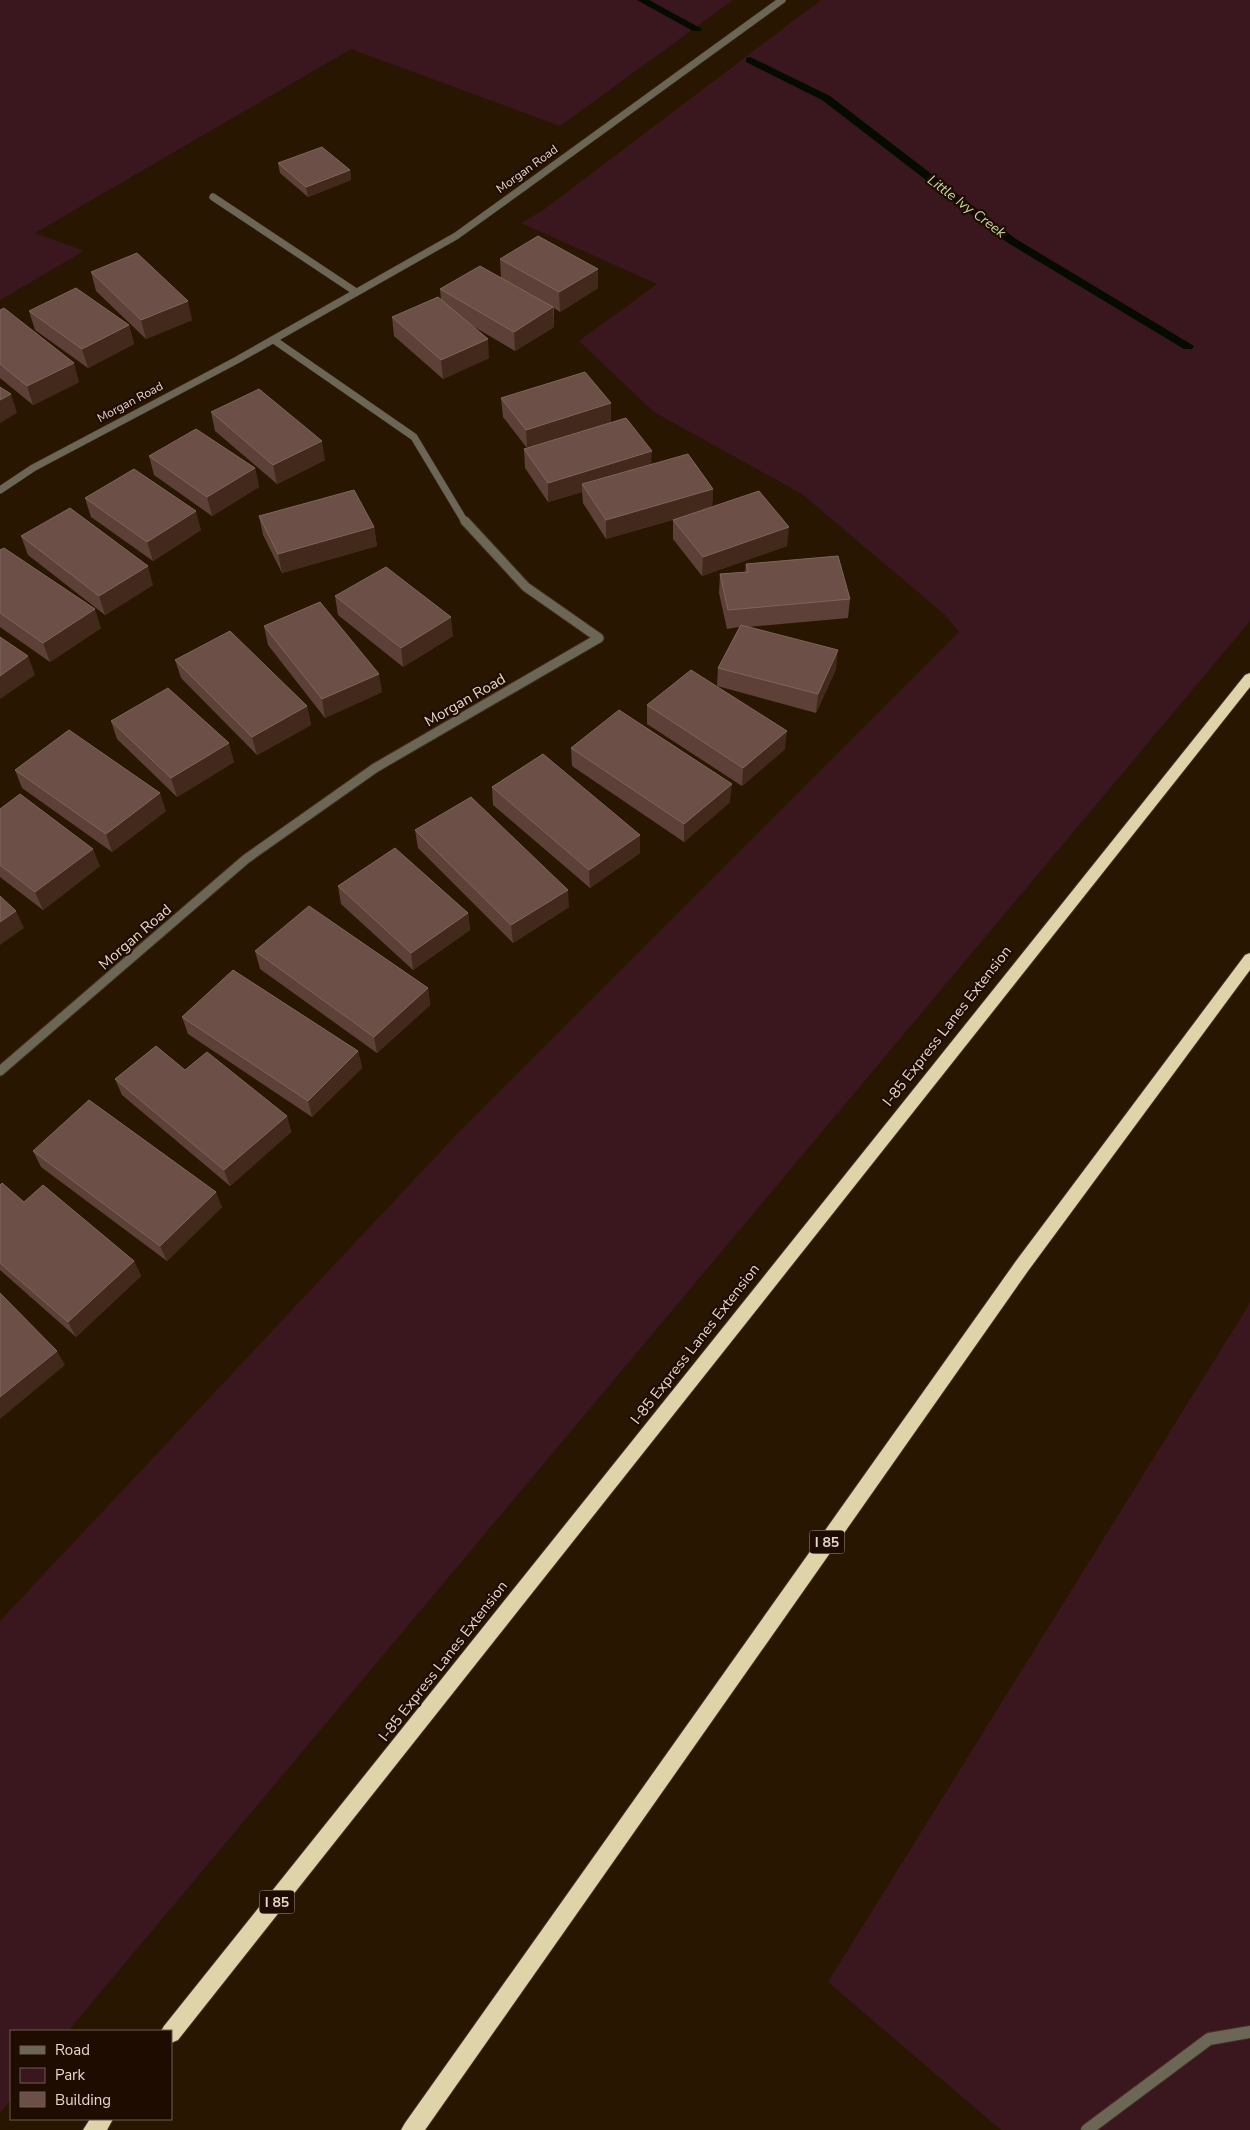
<svg xmlns="http://www.w3.org/2000/svg" width="1250" height="2130" font-family="'Nunito Sans',sans-serif">
	<style>
		.green { fill: #3a171e }
		.lines { fill: none; stroke-linecap: round; stroke-linejoin: round }
		.stream { fill: #060b00; fill-rule: evenodd }
		.service-casing { stroke: #43311d; stroke-width: 8 }
		.minor-far1-casing { stroke: #43311d; stroke-width: 8 }
		.minor-casing { stroke: #43311d; stroke-width: 11 }
		.tertiary-far1-casing { stroke: #43311d; stroke-width: 8 }
		.tertiary-casing { stroke: #43311d; stroke-width: 14 }
		.motorway-casing { stroke: #43311d; stroke-width: 2 }
		.service { stroke: #6b6656; stroke-width: 7 }
		.minor-far1 { stroke: #6b6656; stroke-width: 7 }
		.minor { stroke: #6b6656; stroke-width: 9 }
		.tertiary-far1 { stroke: #6b6656; stroke-width: 7 }
		.tertiary { stroke: #6b6656; stroke-width: 12 }
		.motorway { fill: #dfd3a9; fill-rule: evenodd }
		.wall { fill: #5d4037 }
		.shaded-wall { fill: #42291b }
		.building { fill: #6c5047; stroke: #7e655b }
		.labels { text-anchor: middle; stroke-width: 4.5; stroke-linejoin: round; paint-order: stroke }
		.far-street-label { font-size: 12px; fill: #e4d6c9; stroke: #1f0c00 }
		.far-water-label { font-size: 14px; font-style: italic; fill: #c4d898; stroke: #1f0c00 }
		.shield { fill: #1f0c00; stroke: #a9998d; stroke-width: 1 }
		.shield-label { font-size: 14px; font-weight: bold; fill: #e4d6c9 }
		.street-label { font-size: 15px; fill: #e4d6c9; stroke: #1f0c00 }
	</style>
	<rect width="100%" height="100%" fill="#291601"/>
	<!-- green -->
	<g class="green">
		<path d="M 0,0 L 733,0 L 560,126 L 351,49 L 35,233 L 84,251 L 0,300 Z"/>
		<path d="M 821,0 L 1250,0 L 1250,621 L 68,2031 L 11,2031 L 11,2099 L 0,2113 L 0,1621 L 457,1134 L 959,632 L 944,614 L 802,494 L 654,412 L 579,341 L 657,284 L 521,223 L 542,211 Z"/>
		<path d="M 1250,1303 L 1250,2130 L 1001,2130 L 828,1982 Z"/>
	</g>
	<g class="lines">
		<!-- stream -->
		<g class="stream">
			<path d="M 637,0 L 649,0 L 702,29 L 701,31 L 693,31 Z"/>
			<path d="M 750,57 L 830,96 L 1016,239 L 1194,346 L 1192,349 L 1184,349 L 1008,243 L 822,100 L 746,62 L 746,58 Z"/>
		</g>
		<!-- service casing -->
		<g class="service-casing">
			<path id="service" d="M 213,197 L 356,292"/>
		</g>
		<!-- minor-far1 casing -->
		<g class="minor-far1-casing">
			<g id="minor-far1">
				<path d="M 274,340 L 414,437 L 465,522"/>
				<path d="M 0,490 L 33,468 L 237,360 L 456,236 L 524,187"/>
			</g>
		</g>
		<!-- minor casing -->
		<g class="minor-casing">
			<path id="minor" d="M 0,1071 L 246,859 L 375,768 L 599,638 L 526,587 L 465,521"/>
		</g>
		<!-- tertiary-far1 casing -->
		<g class="tertiary-far1-casing">
			<path id="tertiary-far1" d="M 524,187 L 782,0"/>
		</g>
		<!-- tertiary casing -->
		<g class="tertiary-casing">
			<path id="tertiary" d="M 1087,2130 L 1209,2039 L 1250,2032"/>
		</g>
		<!-- motorway casing -->
		<g class="motorway-casing">
			<g id="motorway">
				<path d="M 1250,673 L 1250,687 L 178,2040 L 171,2043 L 171,2031 L 161,2031 L 164,2026 L 1245,675 Z"/>
				<path d="M 1250,953 L 1250,970 L 1028,1271 L 425,2130 L 401,2130 L 405,2123 L 1016,1261 L 1245,955 Z"/>
				<path d="M 90,2119 L 113,2119 L 107,2130 L 83,2130 Z"/>
			</g>
		</g>
		<!-- service -->
		<use href="#service" class="service"/>
		<!-- minor-far1 -->
		<use href="#minor-far1" class="minor-far1"/>
		<!-- minor -->
		<use href="#minor" class="minor"/>
		<!-- tertiary-far1 -->
		<use href="#tertiary-far1" class="tertiary-far1"/>
		<!-- tertiary -->
		<use href="#tertiary" class="tertiary"/>
		<!-- motorway -->
		<use href="#motorway" class="motorway"/>
	</g>
	<!-- wall -->
	<g class="wall">
		<path d="M 278,163 L 350,170 L 351,180 L 308,197 L 280,173 Z"/>
		<path d="M 500,259 L 598,288 L 560,312 L 554,308 L 554,327 L 515,351 L 471,325 L 489,358 L 443,379 L 394,336 L 392,317 L 441,300 L 440,289 L 501,278 Z"/>
		<path d="M 91,272 L 192,320 L 146,339 L 96,291 Z"/>
		<path d="M 0,310 L 79,382 L 33,405 L 0,378 Z"/>
		<path d="M 29,311 L 129,325 L 134,344 L 88,368 L 35,330 Z"/>
		<path d="M 501,398 L 611,403 L 611,422 L 651,464 L 713,489 L 712,507 L 787,546 L 702,576 L 673,539 L 673,520 L 693,514 L 606,539 L 583,503 L 582,492 L 548,502 L 525,468 L 524,449 L 527,448 L 503,417 Z"/>
		<path d="M 211,412 L 325,460 L 277,484 L 215,431 Z"/>
		<path d="M 149,456 L 255,468 L 259,487 L 212,516 L 154,475 Z"/>
		<path d="M 85,498 L 201,530 L 153,561 L 91,517 Z"/>
		<path d="M 259,516 L 374,527 L 377,546 L 282,573 L 263,535 Z"/>
		<path d="M 21,536 L 153,585 L 105,615 L 28,555 Z"/>
		<path d="M 0,550 L 101,628 L 50,662 L 0,627 Z"/>
		<path d="M 746,564 L 850,599 L 848,618 L 748,627 L 836,669 L 816,713 L 717,686 L 718,668 L 739,627 L 727,629 L 719,593 L 720,574 L 745,572 Z"/>
		<path d="M 335,596 L 453,636 L 403,667 L 338,615 Z"/>
		<path d="M 264,626 L 382,692 L 325,718 L 268,645 Z"/>
		<path d="M 175,660 L 307,706 L 311,725 L 257,755 L 181,678 Z"/>
		<path d="M 647,705 L 785,749 L 742,786 L 647,724 Z"/>
		<path d="M 111,721 L 234,762 L 177,797 L 117,739 Z"/>
		<path d="M 571,748 L 730,802 L 684,842 L 572,766 Z"/>
		<path d="M 15,770 L 166,811 L 112,852 L 22,788 Z"/>
		<path d="M 492,787 L 640,853 L 590,888 L 493,805 Z"/>
		<path d="M 0,809 L 100,866 L 43,910 L 0,877 Z"/>
		<path d="M 415,830 L 569,907 L 513,943 L 418,848 Z"/>
		<path d="M 338,886 L 468,913 L 470,930 L 413,970 L 341,904 Z"/>
		<path d="M 255,951 L 428,988 L 430,1005 L 377,1053 L 260,969 Z"/>
		<path d="M 182,1017 L 358,1051 L 362,1068 L 312,1117 L 188,1034 Z"/>
		<path d="M 185,1070 L 287,1116 L 291,1132 L 230,1186 L 122,1095 L 115,1079 Z"/>
		<path d="M 33,1151 L 222,1207 L 167,1261 L 41,1167 Z"/>
		<path d="M 0,1185 L 24,1202 L 134,1261 L 141,1276 L 76,1337 L 0,1270 Z"/>
	</g>
	<!-- shaded-wall -->
	<g class="shaded-wall">
		<path d="M 350,170 L 351,180 L 308,197 L 306,187 Z"/>
		<path d="M 598,269 L 598,288 L 560,312 L 559,292 Z"/>
		<path d="M 188,301 L 192,320 L 146,339 L 141,320 Z"/>
		<path d="M 553,307 L 554,327 L 515,351 L 514,332 Z"/>
		<path d="M 129,325 L 134,344 L 88,368 L 82,349 Z"/>
		<path d="M 488,339 L 489,358 L 443,379 L 441,360 Z"/>
		<path d="M 74,363 L 79,382 L 33,405 L 27,386 Z"/>
		<path d="M 11,394 L 17,413 L 0,423 L 0,400 Z"/>
		<path d="M 611,403 L 611,423 L 527,449 L 526,430 Z"/>
		<path d="M 322,441 L 325,460 L 277,484 L 273,465 Z"/>
		<path d="M 652,451 L 651,470 L 582,484 L 582,492 L 548,502 L 548,483 Z"/>
		<path d="M 255,468 L 259,487 L 212,516 L 207,497 Z"/>
		<path d="M 713,489 L 712,508 L 606,539 L 606,520 Z"/>
		<path d="M 196,511 L 201,530 L 153,561 L 147,542 Z"/>
		<path d="M 374,527 L 377,546 L 282,573 L 278,554 Z"/>
		<path d="M 789,527 L 787,546 L 702,576 L 703,557 Z"/>
		<path d="M 148,566 L 153,585 L 105,615 L 99,596 Z"/>
		<path d="M 95,609 L 101,628 L 50,662 L 43,643 Z"/>
		<path d="M 451,617 L 453,636 L 403,667 L 401,648 Z"/>
		<path d="M 838,650 L 836,669 L 816,713 L 818,694 Z"/>
		<path d="M 28,656 L 35,675 L 0,699 L 0,676 Z"/>
		<path d="M 379,674 L 382,692 L 325,718 L 322,699 Z"/>
		<path d="M 307,706 L 311,725 L 257,755 L 252,737 Z"/>
		<path d="M 787,731 L 785,749 L 742,786 L 743,768 Z"/>
		<path d="M 229,743 L 234,762 L 177,797 L 171,778 Z"/>
		<path d="M 732,784 L 730,802 L 684,842 L 684,824 Z"/>
		<path d="M 160,793 L 166,811 L 112,852 L 106,834 Z"/>
		<path d="M 640,835 L 640,853 L 590,888 L 589,870 Z"/>
		<path d="M 93,849 L 100,866 L 43,910 L 35,892 Z"/>
		<path d="M 568,890 L 569,907 L 513,943 L 511,925 Z"/>
		<path d="M 16,911 L 24,928 L 0,945 L 0,922 Z"/>
		<path d="M 468,913 L 470,930 L 413,970 L 411,953 Z"/>
		<path d="M 428,988 L 430,1005 L 377,1053 L 374,1037 Z"/>
		<path d="M 358,1051 L 362,1068 L 312,1117 L 308,1101 Z"/>
		<path d="M 287,1116 L 291,1132 L 230,1186 L 224,1170 Z"/>
		<path d="M 216,1192 L 222,1207 L 167,1261 L 160,1246 Z"/>
		<path d="M 134,1261 L 141,1276 L 76,1337 L 68,1322 Z"/>
		<path d="M 57,1351 L 65,1365 L 0,1419 L 0,1397 Z"/>
	</g>
	<!-- building -->
	<g class="building">
		<path d="M 322,147 L 350,170 L 306,187 L 278,163 Z"/>
		<path d="M 538,236 L 598,269 L 559,292 L 500,259 Z"/>
		<path d="M 137,253 L 188,301 L 141,320 L 91,272 Z"/>
		<path d="M 480,266 L 553,307 L 514,332 L 440,289 Z"/>
		<path d="M 76,288 L 129,325 L 82,349 L 29,311 Z"/>
		<path d="M 438,297 L 488,339 L 441,360 L 392,317 Z"/>
		<path d="M 4,308 L 74,363 L 27,386 L 0,364 L 0,310 Z"/>
		<path d="M 585,372 L 611,403 L 526,430 L 501,398 Z"/>
		<path d="M 0,387 L 11,394 L 0,400 Z"/>
		<path d="M 259,389 L 322,441 L 273,465 L 211,412 Z"/>
		<path d="M 626,418 L 652,451 L 548,483 L 524,449 Z"/>
		<path d="M 196,429 L 255,468 L 207,497 L 149,456 Z"/>
		<path d="M 688,454 L 713,489 L 606,520 L 582,484 Z"/>
		<path d="M 134,469 L 196,511 L 147,542 L 85,498 Z"/>
		<path d="M 354,490 L 374,527 L 278,554 L 259,516 Z"/>
		<path d="M 759,491 L 789,527 L 703,557 L 673,520 Z"/>
		<path d="M 70,508 L 148,566 L 99,596 L 21,536 Z"/>
		<path d="M 4,548 L 95,609 L 43,643 L 0,613 L 0,550 Z"/>
		<path d="M 838,556 L 850,599 L 728,610 L 720,574 L 748,572 L 746,564 Z"/>
		<path d="M 386,567 L 451,617 L 401,648 L 335,596 Z"/>
		<path d="M 320,602 L 379,674 L 322,699 L 264,626 Z"/>
		<path d="M 741,625 L 838,650 L 818,694 L 718,668 Z"/>
		<path d="M 230,631 L 307,706 L 252,737 L 175,660 Z"/>
		<path d="M 0,637 L 28,656 L 0,676 Z"/>
		<path d="M 691,670 L 787,731 L 743,768 L 647,705 Z"/>
		<path d="M 168,688 L 229,743 L 171,778 L 111,721 Z"/>
		<path d="M 619,710 L 732,784 L 684,824 L 571,748 Z"/>
		<path d="M 69,730 L 160,793 L 106,834 L 15,770 Z"/>
		<path d="M 543,754 L 640,835 L 589,870 L 492,787 Z"/>
		<path d="M 20,794 L 93,849 L 35,892 L 0,865 L 0,809 Z"/>
		<path d="M 471,797 L 568,890 L 511,925 L 415,830 Z"/>
		<path d="M 395,848 L 468,913 L 411,953 L 338,886 Z"/>
		<path d="M 0,896 L 16,911 L 0,922 Z"/>
		<path d="M 309,906 L 428,988 L 374,1037 L 255,951 Z"/>
		<path d="M 233,970 L 358,1051 L 308,1101 L 182,1017 Z"/>
		<path d="M 156,1046 L 185,1070 L 207,1052 L 287,1116 L 224,1170 L 115,1079 Z"/>
		<path d="M 89,1100 L 216,1192 L 160,1246 L 33,1151 Z"/>
		<path d="M 2,1183 L 24,1202 L 43,1185 L 134,1261 L 68,1322 L 0,1263 L 0,1185 Z"/>
		<path d="M 0,1293 L 57,1351 L 0,1397 Z"/>
	</g>
	<g class="labels">
		<!-- far-street labels -->
		<g class="far-street-label">
			<text transform="translate(527 169) rotate(-36)" y="4">Morgan Road</text>
			<text transform="translate(130 402) rotate(-28)" y="4">Morgan Road</text>
		</g>
		<!-- far-water labels -->
		<g class="far-water-label">
			<text transform="translate(967 206) rotate(37)" y="5">Little Ivy Creek</text>
		</g>
		<!-- shield labels -->
		<g class="shield">
			<rect x="809.5" y="1530.5" width="35" height="23" rx="4"/>
			<rect x="259.5" y="1890.5" width="35" height="23" rx="4"/>
		</g>
		<g class="shield-label">
			<text x="827" y="1547">I 85</text>
			<text x="277" y="1907">I 85</text>
		</g>
		<!-- street labels -->
		<g class="street-label">
			<text transform="translate(465 700) rotate(-30)" y="5">Morgan Road</text>
			<text transform="translate(135 937) rotate(-41)" y="5">Morgan Road</text>
			<text transform="translate(947 1026) rotate(-52)" y="5">I-85 Express Lanes Extension</text>
			<text transform="translate(695 1344) rotate(-52)" y="5">I-85 Express Lanes Extension</text>
			<text transform="translate(443 1661) rotate(-52)" y="5">I-85 Express Lanes Extension</text>
		</g>
	</g>
	<!-- legend -->
	<rect x="10" y="2030" width="162" height="90" fill="#1f0c00" stroke="#6e5d50"/>
	<rect x="20" y="2046" width="25" height="8" fill="#6b6656" stroke="#6e5d50"/>
	<text x="55" y="2055" font-size="15" fill="#e4d6c9">Road</text>
	<rect x="20" y="2068" width="25" height="15" fill="#3a171e" stroke="#6e5d50"/>
	<text x="55" y="2080" font-size="15" fill="#e4d6c9">Park</text>
	<rect x="20" y="2092" width="25" height="15" fill="#6c5047" stroke="#6e5d50"/>
	<text x="55" y="2105" font-size="15" fill="#e4d6c9">Building</text>
</svg>
